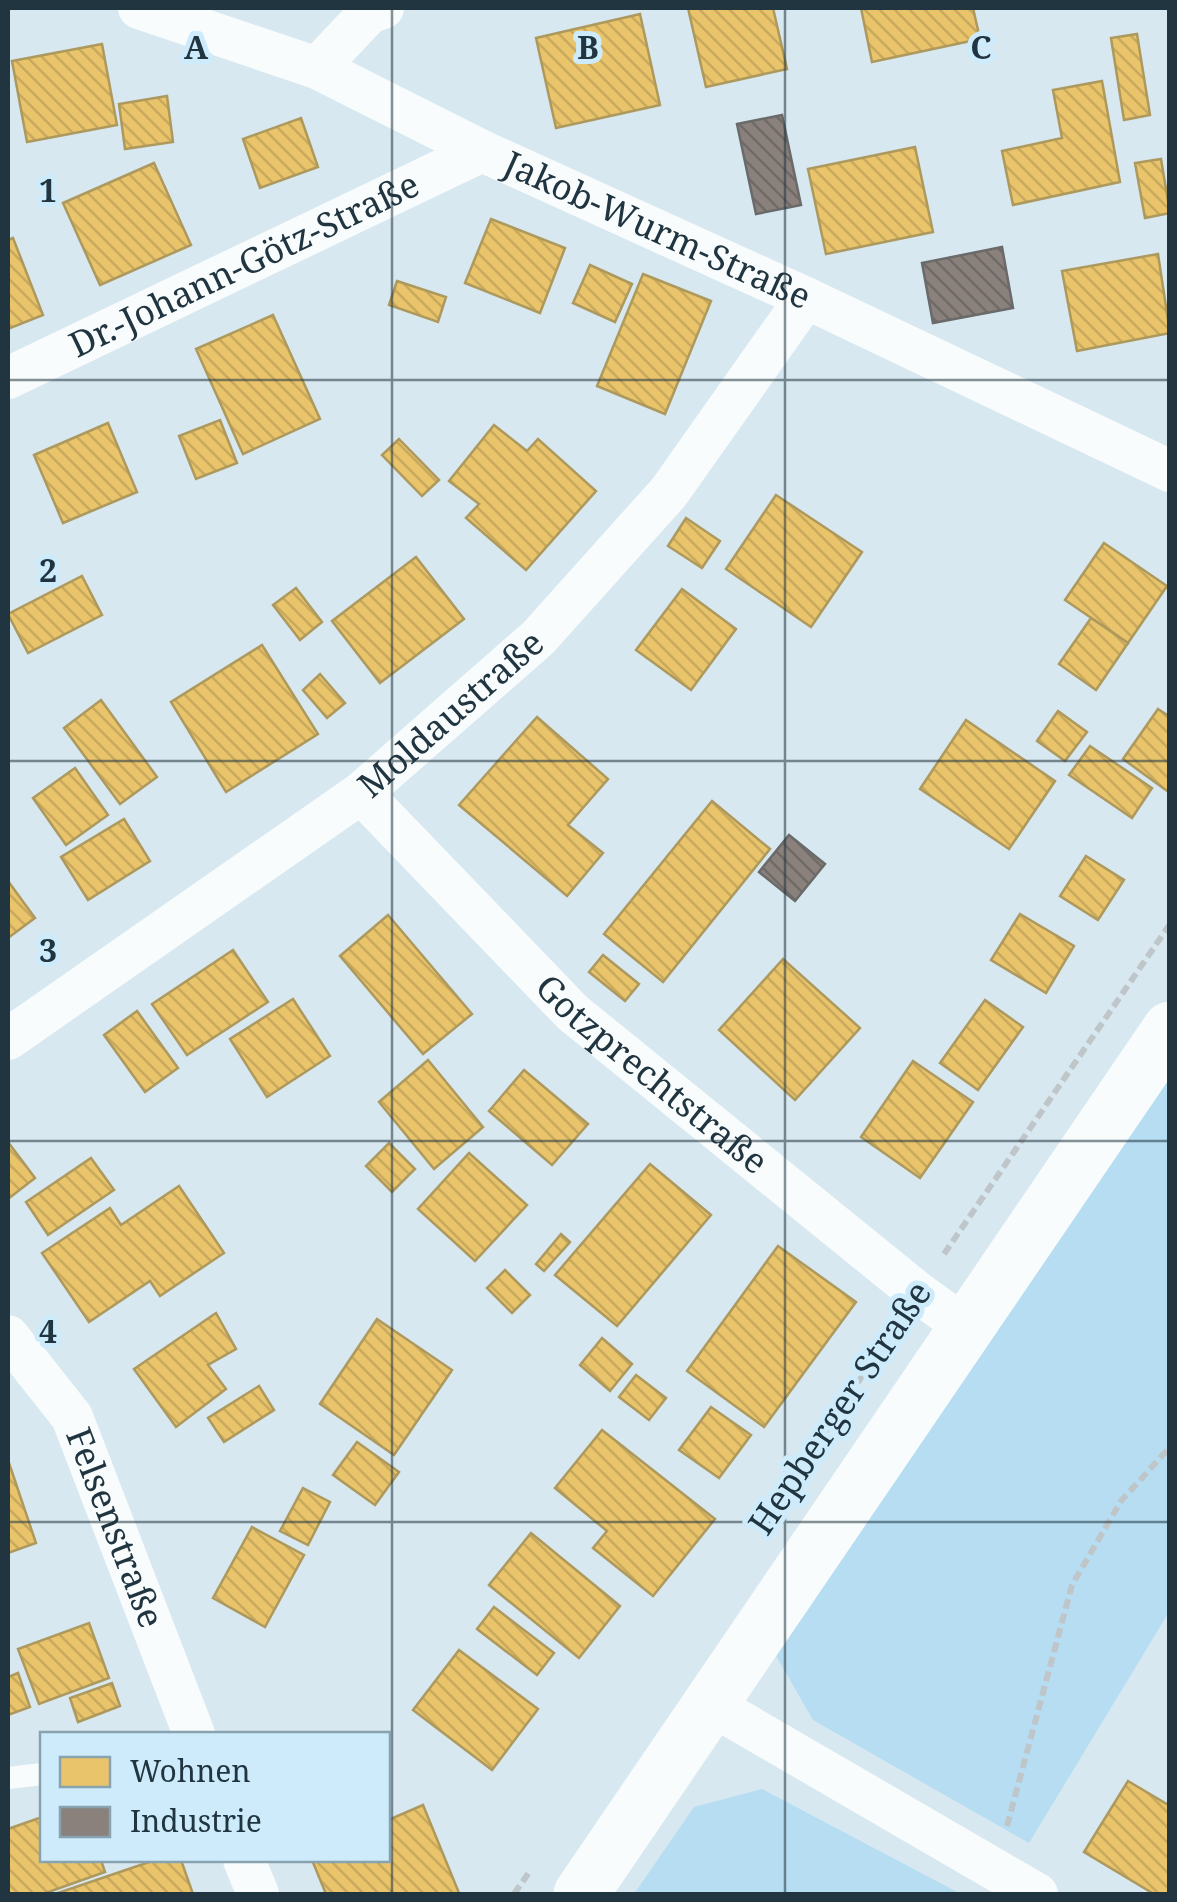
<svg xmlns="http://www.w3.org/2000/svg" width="1177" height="1902" font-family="'Noto Serif',serif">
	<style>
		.green { fill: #b6ddf2 }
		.homes { fill: url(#homes-back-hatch); stroke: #ad995d; stroke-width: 2.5 }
		.industry { fill: url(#industry-back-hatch); stroke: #6a6a6a; stroke-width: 2.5 }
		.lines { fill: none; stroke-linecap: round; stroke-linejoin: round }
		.path { stroke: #bec6ca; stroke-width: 6; stroke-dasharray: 10 5; stroke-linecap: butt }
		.lane { stroke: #f9fcfd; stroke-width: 22 }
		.street { stroke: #f9fcfd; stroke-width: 42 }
		.secondary { stroke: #f9fcfd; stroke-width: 55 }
		.grid { fill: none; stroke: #213540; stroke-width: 2.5; stroke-opacity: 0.55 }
		.labels { text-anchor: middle; stroke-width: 10; stroke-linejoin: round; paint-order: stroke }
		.street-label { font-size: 35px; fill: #213540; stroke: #cdebfb }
		.grid-label { font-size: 32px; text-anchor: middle; font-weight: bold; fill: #213540; stroke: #cdebfb; stroke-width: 10; stroke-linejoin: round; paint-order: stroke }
	</style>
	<defs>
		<pattern id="homes-back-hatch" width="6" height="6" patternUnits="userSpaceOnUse" patternTransform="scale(2.5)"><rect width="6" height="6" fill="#e9c46a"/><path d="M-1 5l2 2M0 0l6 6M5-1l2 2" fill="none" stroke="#c8a95d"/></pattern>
		<pattern id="industry-back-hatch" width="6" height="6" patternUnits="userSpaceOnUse" patternTransform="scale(2.5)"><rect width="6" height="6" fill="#8a817c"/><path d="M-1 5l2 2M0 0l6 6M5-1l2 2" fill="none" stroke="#706a67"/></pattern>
	</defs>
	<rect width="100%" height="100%" fill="#d8e8f0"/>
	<!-- green -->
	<g class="green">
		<path d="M 1169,1065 L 1169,1612 L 1029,1843 L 813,1720 L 775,1654 Z"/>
		<path d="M 762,1789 L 961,1894 L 634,1894 L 694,1807 Z"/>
	</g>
	<!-- homes -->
	<g class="homes">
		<path d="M 688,8 L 773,8 L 787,69 L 706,87 Z"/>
		<path d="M 861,8 L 973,8 L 980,39 L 872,62 Z"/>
		<path d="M 640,14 L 660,105 L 556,128 L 536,38 Z"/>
		<path d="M 1137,34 L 1150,115 L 1124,120 L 1111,38 Z"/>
		<path d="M 102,44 L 117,125 L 27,142 L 12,61 Z"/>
		<path d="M 1102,81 L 1120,182 L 1013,205 L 1002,151 L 1062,138 L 1053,90 Z"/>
		<path d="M 167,96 L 173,142 L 125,149 L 119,104 Z"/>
		<path d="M 301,118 L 318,167 L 260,188 L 243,139 Z"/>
		<path d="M 915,147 L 933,232 L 826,254 L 808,169 Z"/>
		<path d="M 1161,159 L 1170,213 L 1145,218 L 1135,163 Z"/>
		<path d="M 154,163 L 191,245 L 100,285 L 63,203 Z"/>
		<path d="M 491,219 L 565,248 L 540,313 L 465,283 Z"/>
		<path d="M 13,238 L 43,315 L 8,329 L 8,240 Z"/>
		<path d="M 1158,254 L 1170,333 L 1077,351 L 1062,271 Z"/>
		<path d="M 590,265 L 632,284 L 615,322 L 573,303 Z"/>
		<path d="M 643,274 L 711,301 L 665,414 L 597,386 Z"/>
		<path d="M 397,281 L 446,297 L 438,322 L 389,305 Z"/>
		<path d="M 273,315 L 320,419 L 243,454 L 196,349 Z"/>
		<path d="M 220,420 L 237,463 L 196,479 L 179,436 Z"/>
		<path d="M 108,423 L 137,492 L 63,523 L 34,455 Z"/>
		<path d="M 494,425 L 527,451 L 538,439 L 596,491 L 526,570 L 466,518 L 479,504 L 449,481 Z"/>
		<path d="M 399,439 L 439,480 L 422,496 L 382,455 Z"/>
		<path d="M 776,495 L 862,552 L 811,627 L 726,569 Z"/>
		<path d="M 686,518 L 720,541 L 702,568 L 668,546 Z"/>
		<path d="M 1104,543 L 1167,586 L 1128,643 L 1065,600 Z"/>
		<path d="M 416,557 L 464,619 L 380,683 L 332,621 Z"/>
		<path d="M 82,576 L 102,615 L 28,653 L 8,614 Z"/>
		<path d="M 296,588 L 322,622 L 300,640 L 273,605 Z"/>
		<path d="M 682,589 L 736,629 L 691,690 L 636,650 Z"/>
		<path d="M 1091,618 L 1128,643 L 1096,690 L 1059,664 Z"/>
		<path d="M 262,645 L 318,734 L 226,792 L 171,702 Z"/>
		<path d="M 320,674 L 345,703 L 327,718 L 303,690 Z"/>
		<path d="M 101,700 L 157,777 L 120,804 L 64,728 Z"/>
		<path d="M 1158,709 L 1170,717 L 1170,793 L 1123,759 Z"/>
		<path d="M 1058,711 L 1087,732 L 1065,761 L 1037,741 Z"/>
		<path d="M 537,717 L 608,779 L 568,825 L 603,853 L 567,896 L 459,805 Z"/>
		<path d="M 966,720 L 1055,781 L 1009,849 L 920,789 Z"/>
		<path d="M 1090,746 L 1152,788 L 1132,818 L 1069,775 Z"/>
		<path d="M 75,768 L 108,815 L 66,845 L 33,798 Z"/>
		<path d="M 712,801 L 770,849 L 663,982 L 604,934 Z"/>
		<path d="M 124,819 L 150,861 L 88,900 L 61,857 Z"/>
		<path d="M 1086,856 L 1124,880 L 1098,920 L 1060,896 Z"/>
		<path d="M 8,881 L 35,918 L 8,938 Z"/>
		<path d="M 1020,914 L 1074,946 L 1046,993 L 991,960 Z"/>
		<path d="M 388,915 L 472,1014 L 423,1054 L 340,956 Z"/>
		<path d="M 233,950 L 268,1002 L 187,1055 L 152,1004 Z"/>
		<path d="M 603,955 L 639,984 L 625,1001 L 589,972 Z"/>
		<path d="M 783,959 L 860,1028 L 795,1100 L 719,1030 Z"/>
		<path d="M 293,999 L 330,1056 L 267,1097 L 230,1039 Z"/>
		<path d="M 985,1000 L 1023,1027 L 978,1090 L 940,1063 Z"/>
		<path d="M 137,1011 L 178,1068 L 145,1092 L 104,1035 Z"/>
		<path d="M 428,1060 L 483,1127 L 434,1169 L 379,1102 Z"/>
		<path d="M 913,1061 L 973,1102 L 920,1178 L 861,1137 Z"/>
		<path d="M 524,1070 L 588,1124 L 552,1165 L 489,1111 Z"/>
		<path d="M 8,1142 L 35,1178 L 8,1199 Z"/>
		<path d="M 389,1143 L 415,1169 L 392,1192 L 366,1166 Z"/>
		<path d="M 469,1153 L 527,1205 L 475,1261 L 418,1209 Z"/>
		<path d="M 91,1158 L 114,1190 L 48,1235 L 26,1202 Z"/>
		<path d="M 650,1164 L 711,1215 L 617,1326 L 555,1275 Z"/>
		<path d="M 179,1186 L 224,1253 L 160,1296 L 150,1281 L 89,1322 L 42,1253 L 110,1208 L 121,1225 Z"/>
		<path d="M 561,1234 L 570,1242 L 544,1271 L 536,1264 Z"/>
		<path d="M 778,1246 L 856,1302 L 764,1427 L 687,1371 Z"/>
		<path d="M 505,1270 L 530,1295 L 512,1313 L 487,1288 Z"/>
		<path d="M 216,1313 L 236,1349 L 208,1365 L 226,1389 L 176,1427 L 134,1369 Z"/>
		<path d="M 377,1319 L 452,1370 L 394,1455 L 320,1404 Z"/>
		<path d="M 602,1338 L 632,1364 L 610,1391 L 580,1365 Z"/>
		<path d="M 636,1375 L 666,1398 L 649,1420 L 619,1397 Z"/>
		<path d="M 259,1386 L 274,1410 L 224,1442 L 208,1418 Z"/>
		<path d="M 711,1407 L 751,1435 L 719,1478 L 679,1450 Z"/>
		<path d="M 602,1430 L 715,1519 L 653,1596 L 593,1548 L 607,1531 L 555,1488 Z"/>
		<path d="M 357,1442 L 399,1472 L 375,1505 L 333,1475 Z"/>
		<path d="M 8,1460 L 36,1543 L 8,1553 Z"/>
		<path d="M 303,1488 L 330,1502 L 308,1545 L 280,1531 Z"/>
		<path d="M 252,1527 L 304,1555 L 265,1627 L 213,1598 Z"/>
		<path d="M 531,1533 L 620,1606 L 579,1658 L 489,1585 Z"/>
		<path d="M 494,1607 L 554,1653 L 537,1675 L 477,1629 Z"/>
		<path d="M 89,1623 L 109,1678 L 39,1704 L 18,1649 Z"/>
		<path d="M 459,1650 L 538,1709 L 492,1770 L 413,1710 Z"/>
		<path d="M 18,1673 L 30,1707 L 8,1715 L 8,1677 Z"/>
		<path d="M 112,1683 L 120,1706 L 78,1722 L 70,1698 Z"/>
		<path d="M 1128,1781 L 1170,1806 L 1170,1894 L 1154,1894 L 1084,1852 Z"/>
		<path d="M 423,1805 L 459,1893 L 326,1894 L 312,1860 L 388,1860 L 388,1820 Z"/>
		<path d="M 42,1817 L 42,1860 L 101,1860 L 105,1872 L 43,1894 L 8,1894 L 8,1829 Z"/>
		<path d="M 155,1860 L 181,1860 L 193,1894 L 55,1894 Z"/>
	</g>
	<!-- industry -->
	<g class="industry">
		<path d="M 782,115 L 801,205 L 756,214 L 737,124 Z"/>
		<path d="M 1002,247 L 1013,308 L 933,323 L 922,263 Z"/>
		<path d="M 789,835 L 825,864 L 795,901 L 759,872 Z"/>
	</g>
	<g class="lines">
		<!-- path -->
		<g class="path">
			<path d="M 944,1254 L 1170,924"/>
			<path d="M 783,1495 L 892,1331"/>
			<path d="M 1007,1826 L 1072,1585 L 1121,1501 L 1170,1447"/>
			<path d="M 514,1894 L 530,1871"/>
		</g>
		<!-- lane -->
		<path class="lane" d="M 8,1778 L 42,1774"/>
		<!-- street -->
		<g class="street">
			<path id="s1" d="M 139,8 L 317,68 L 482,151 L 806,298 L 1170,471"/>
			<path d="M 317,68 L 369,13 L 383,8"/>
			<path id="s2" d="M 8,378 L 482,151"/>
			<path id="s3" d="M 361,793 L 573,1013 L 917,1292 L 967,1328"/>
			<path id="s4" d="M 8,1039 L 361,793 L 538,638 L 669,492 L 806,298"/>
			<path id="s5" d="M 8,1336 L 72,1417 L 194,1734"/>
			<path d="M 710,1704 L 1037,1894"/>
			<path d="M 244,1860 L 258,1894"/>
		</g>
		<!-- secondary -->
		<path class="secondary" d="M 581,1894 L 1170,1029"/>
	</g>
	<!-- grid -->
	<path class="grid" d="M 392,8 L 392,1894M 785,8 L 785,1894M 8,380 L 1170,380M 8,761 L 1170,761M 8,1141 L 1170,1141M 8,1522 L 1170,1522"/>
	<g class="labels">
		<!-- street labels -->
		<g class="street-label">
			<text dy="12" stroke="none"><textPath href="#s1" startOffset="565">Jakob-Wurm-Straße</textPath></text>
			<text dy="12" stroke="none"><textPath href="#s2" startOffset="262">Dr.-Johann-Götz-Straße</textPath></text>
			<text dy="12" stroke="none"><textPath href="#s4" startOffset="550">Moldaustraße</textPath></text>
			<text dy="12" stroke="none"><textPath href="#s3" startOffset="405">Gotzprechtstraße</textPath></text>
			<text transform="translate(840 1408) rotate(-56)" y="12">Hepberger Straße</text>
			<text dy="12" stroke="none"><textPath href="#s5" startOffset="222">Felsenstraße</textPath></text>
		</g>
	</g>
	<g class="grid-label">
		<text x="196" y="59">A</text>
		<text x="588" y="59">B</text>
		<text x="981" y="59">C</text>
		<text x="48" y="202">1</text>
		<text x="48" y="582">2</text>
		<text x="48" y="962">3</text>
		<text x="48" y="1343">4</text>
	</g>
	<!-- border -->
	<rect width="1177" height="1902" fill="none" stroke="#213540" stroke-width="20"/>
	<!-- legend -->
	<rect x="40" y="1732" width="350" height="130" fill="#cdebfb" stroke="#88a2b0" stroke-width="2.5"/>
	<rect x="60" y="1757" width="50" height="30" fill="#e9c46a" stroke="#88a2b0" stroke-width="2.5"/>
	<text x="130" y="1782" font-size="30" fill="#213540">Wohnen</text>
	<rect x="60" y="1807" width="50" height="30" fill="#8a817c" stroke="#88a2b0" stroke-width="2.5"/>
	<text x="130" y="1832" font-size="30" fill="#213540">Industrie</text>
</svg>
